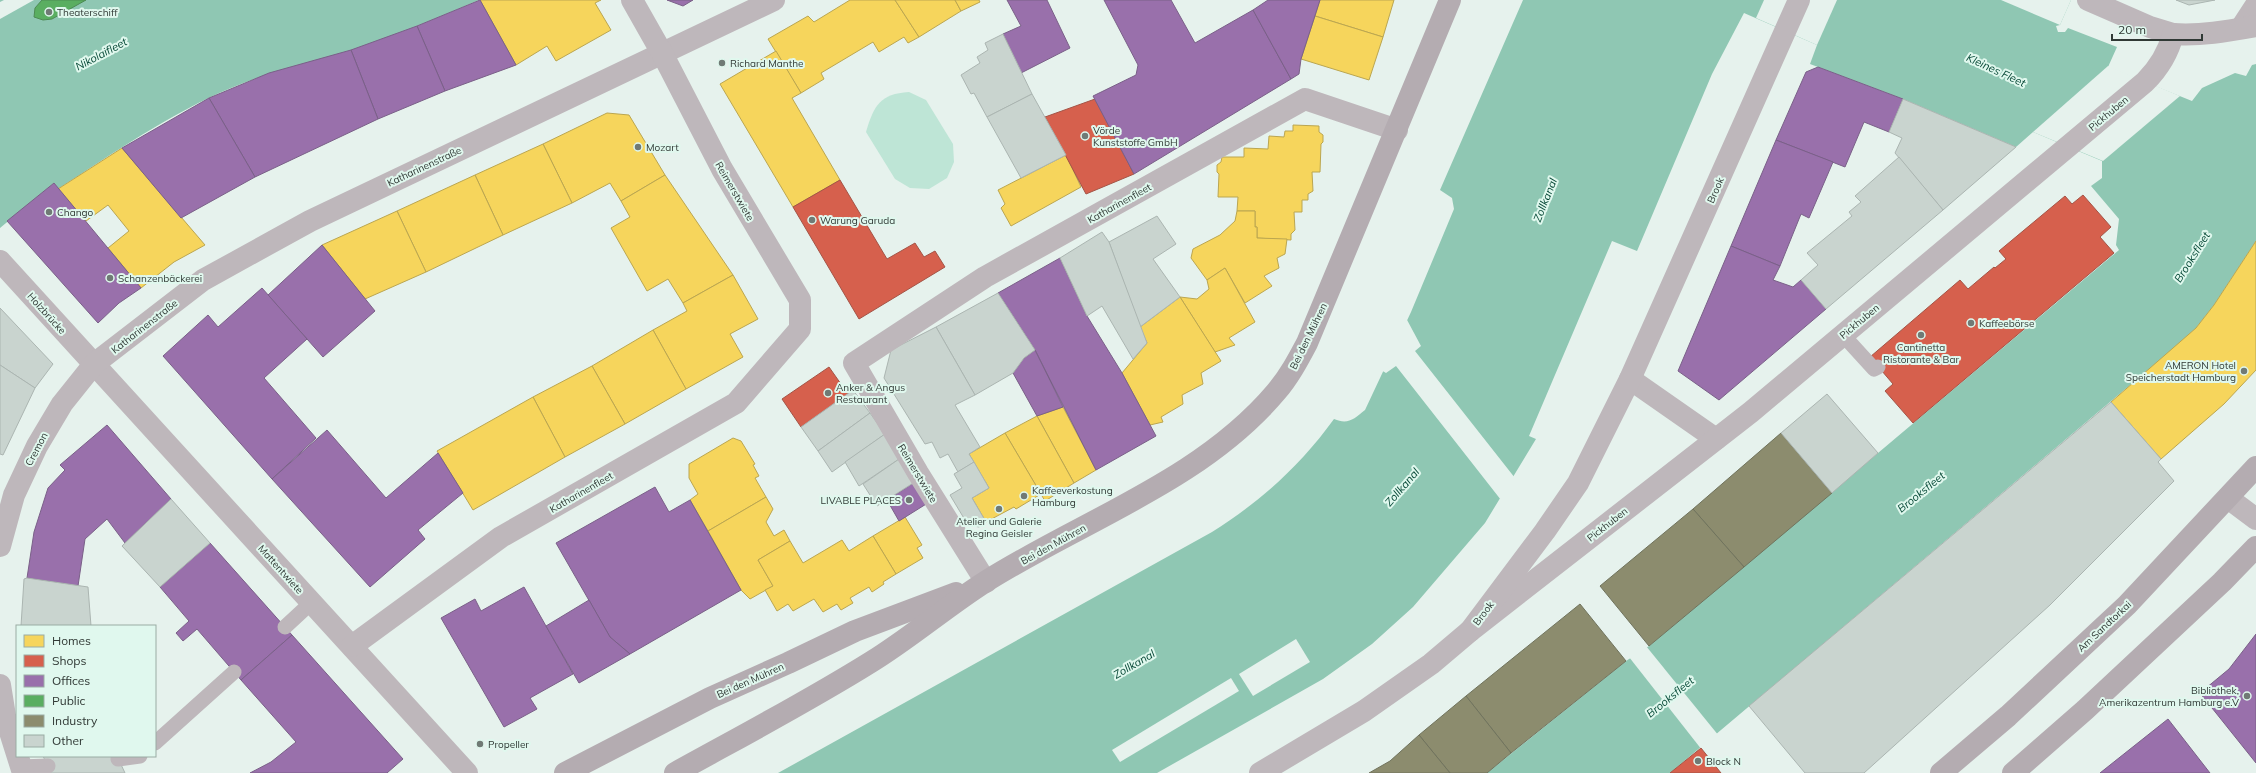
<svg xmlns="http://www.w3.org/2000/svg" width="2256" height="773" font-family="Mulish,sans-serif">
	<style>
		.green { fill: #bee5d6 }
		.water { fill: #8fc7b3 }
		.pier { fill: #e6f2ed }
		.homes { fill: #f6d55c; stroke: #bba650 }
		.shops { fill: #d6604d; stroke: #a45446 }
		.offices { fill: #9970ab; stroke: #7a6088 }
		.public { fill: #5aae61; stroke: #4d8b54 }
		.industry { fill: #8c8c6e; stroke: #70735d }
		.building { fill: #c9d4cf; stroke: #abb5b1 }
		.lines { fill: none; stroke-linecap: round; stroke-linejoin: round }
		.service { stroke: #beb7bb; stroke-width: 15 }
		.pedestrian { stroke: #beb7bb; stroke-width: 22 }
		.minor { stroke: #beb7bb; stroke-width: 22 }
		.secondary { stroke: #b4acb1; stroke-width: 22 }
		.poi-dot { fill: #707a75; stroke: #e0f8ee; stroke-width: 1.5 }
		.labels { text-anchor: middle; stroke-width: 4; stroke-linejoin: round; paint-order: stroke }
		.poi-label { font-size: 10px; fill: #303935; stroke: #e0f8ee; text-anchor: start }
		.street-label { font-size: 10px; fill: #303935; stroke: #e0f8ee }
		.water-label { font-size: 11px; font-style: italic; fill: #064836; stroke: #e0f8ee }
	</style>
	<rect width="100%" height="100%" fill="#e6f2ed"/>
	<!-- green -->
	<path class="green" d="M 909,92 L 926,100 L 953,144 L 954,162 L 947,178 L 929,189 L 910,188 L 895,179 L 866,132 C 874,105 880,94 909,92 Z"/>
	<!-- water -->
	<g class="water">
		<path d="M 0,0 L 479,0 C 437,18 395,36 352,50 C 312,64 270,71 231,88 C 171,113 112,154 58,189 L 54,183 L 0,228 Z"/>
		<path d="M 1523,0 L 2071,0 L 2060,25 L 2056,26 L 2058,32 L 2065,32 L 2068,28 L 2117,47 L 2108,67 L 2192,101 L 2202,88 L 2235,73 L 2246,76 L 2252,65 L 2256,64 L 2256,241 L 2214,305 L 2196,328 L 2174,348 L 1670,773 L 1487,773 L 1626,661 L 1649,646 L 2119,250 L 2116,245 L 2119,219 L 2091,186 L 2102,178 L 2102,161 L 2033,132 L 2016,147 L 1903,99 L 1810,64 L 1817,45 L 1744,13 L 1712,74 L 1637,251 L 1612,241 L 1529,436 L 1536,439 L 1485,523 L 1413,607 L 1372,644 L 1323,679 L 1157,773 L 778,773 L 1212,532 C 1261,501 1300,466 1334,419 C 1348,425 1354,419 1365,410 L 1411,312 L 1454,209 L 1452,198 L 1440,190 Z"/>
	</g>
	<!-- pier -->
	<g class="pier">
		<path d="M 4,0 L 34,0 L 0,19 L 0,2 Z"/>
		<path d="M 1764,0 L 1837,0 L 1817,45 L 1756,18 Z"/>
		<path d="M 2001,0 L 2071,0 L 2060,25 Z"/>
		<path d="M 2108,66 L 2180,96 L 2103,161 L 2033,132 Z"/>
		<path d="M 1406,318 L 1421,346 L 1415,351 L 1515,478 L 1501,500 L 1396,366 L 1386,373 L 1381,370 Z"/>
		<path d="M 1296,639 L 1310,662 L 1253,696 L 1239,674 Z"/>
		<path d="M 1646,646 L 1719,736 L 1702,750 L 1629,657 Z"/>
		<path d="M 1231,678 L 1239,691 L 1120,762 L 1112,750 Z"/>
	</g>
	<!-- homes -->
	<g class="homes">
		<path d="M 480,0 L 601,0 L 595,3 L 611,30 L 556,61 L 547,46 L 516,65 Z"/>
		<path d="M 850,0 L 895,0 L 919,37 L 908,43 L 904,37 L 879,52 L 873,42 L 821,73 L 824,79 L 801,93 L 768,39 L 808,16 L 814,22 Z"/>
		<path d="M 895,0 L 955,0 L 961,11 L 919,37 Z"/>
		<path d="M 955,0 L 979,0 L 980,2 L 961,11 Z"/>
		<path d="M 1320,0 L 1394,0 L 1383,37 L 1315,16 Z"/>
		<path d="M 1315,16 L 1383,37 L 1369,80 L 1301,59 Z"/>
		<path d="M 776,51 L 801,93 L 792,98 L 840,180 L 793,207 L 720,84 Z"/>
		<path d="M 607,113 L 629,115 L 665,175 L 621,201 L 610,183 L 572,203 L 543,144 Z"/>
		<path d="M 1293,125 L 1319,126 L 1319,132 L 1323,135 L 1323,142 L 1321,144 L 1320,172 L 1312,172 L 1313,191 L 1308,194 L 1308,200 L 1302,200 L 1302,212 L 1294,212 L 1295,230 L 1291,234 L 1291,240 L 1257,238 L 1257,227 L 1255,227 L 1255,211 L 1237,211 L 1238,197 L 1218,197 L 1219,174 L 1217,172 L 1217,165 L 1221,162 L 1222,157 L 1244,157 L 1244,148 L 1268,149 L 1269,136 L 1284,137 L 1285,131 L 1293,131 Z"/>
		<path d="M 543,144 L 572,203 L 503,235 L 475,175 Z"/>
		<path d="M 122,148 L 205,245 L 174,262 L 141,288 L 108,248 L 129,231 L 108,205 L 86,221 L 58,189 Z"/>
		<path d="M 1066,155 L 1081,187 L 1011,226 L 1001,208 L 1005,204 L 998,190 Z"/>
		<path d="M 475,175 L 503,235 L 426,272 L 397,211 Z"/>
		<path d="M 665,175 L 733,275 L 683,303 L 668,279 L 647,291 L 611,228 L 630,217 L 621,201 Z"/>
		<path d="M 397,211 L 426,272 L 365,299 L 322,245 Z"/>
		<path d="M 1237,211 L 1255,211 L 1255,227 L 1257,227 L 1257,238 L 1287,239 L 1285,254 L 1277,258 L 1279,268 L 1264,276 L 1272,286 L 1245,303 L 1225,268 L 1207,280 L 1191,258 L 1193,249 L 1220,235 L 1235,221 Z"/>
		<path d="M 2256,241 L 2256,370 L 2224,404 L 2161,459 L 2111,402 L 2196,328 L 2214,305 Z"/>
		<path d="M 1225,268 L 1255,322 L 1229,338 L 1235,345 L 1215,352 L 1180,297 L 1197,299 L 1209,289 L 1207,280 Z"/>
		<path d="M 733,275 L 758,319 L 730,334 L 743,357 L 686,389 L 653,330 L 687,311 L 683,303 Z"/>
		<path d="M 1180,297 L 1221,361 L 1201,373 L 1203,384 L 1182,395 L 1183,404 L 1161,417 L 1163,422 L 1150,425 L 1122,373 L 1147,343 L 1140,327 Z"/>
		<path d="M 653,330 L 686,389 L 625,424 L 592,366 Z"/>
		<path d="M 592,366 L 625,424 L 565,457 L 533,397 Z"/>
		<path d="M 533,397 L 565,457 L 473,510 L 437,451 Z"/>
		<path d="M 1063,407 L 1096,470 L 1074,483 L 1037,416 Z"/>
		<path d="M 1037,416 L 1074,483 L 1045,501 L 1005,433 Z"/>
		<path d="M 1005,433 L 1041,494 L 1016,509 L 1014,507 L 986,522 L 972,498 L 989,488 L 969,454 Z"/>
		<path d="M 733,438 L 741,441 L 755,464 L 753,465 L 759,476 L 755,478 L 766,497 L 708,531 L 690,500 L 698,494 L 689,478 L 689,464 Z"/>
		<path d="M 766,497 L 773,509 L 766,522 L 774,536 L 784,530 L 790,541 L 758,560 L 773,586 L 750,599 L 741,590 L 708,531 Z"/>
		<path d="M 905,517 L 922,545 L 917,548 L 923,558 L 896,574 L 873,536 Z"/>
		<path d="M 873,536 L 896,574 L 883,582 L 884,584 L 872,592 L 869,587 L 850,598 L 853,603 L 841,610 L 837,604 L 823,612 L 814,599 L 793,611 L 788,604 L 777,611 L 765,590 L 773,586 L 758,560 L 790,541 L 803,563 L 842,540 L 849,551 Z"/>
	</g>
	<!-- shops -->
	<g class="shops">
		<path d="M 1095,99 L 1134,174 L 1086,194 L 1045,117 Z"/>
		<path d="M 840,180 L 887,259 L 915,243 L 924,257 L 935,251 L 945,267 L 859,319 L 793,207 Z"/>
		<path d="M 2083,195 L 2111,227 L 2100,237 L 2114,253 L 1913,423 L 1885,391 L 1893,384 L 1870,357 L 1960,280 L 1968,289 L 1994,267 L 1995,268 L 2006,259 L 1999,251 L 2065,196 L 2072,204 Z"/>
		<path d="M 829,367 L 848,394 L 801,427 L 782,399 Z"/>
		<path d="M 1701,748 L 1721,773 L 1670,773 Z"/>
	</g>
	<!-- offices -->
	<g class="offices">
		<path d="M 480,0 L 516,65 L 445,91 L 417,26 Z"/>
		<path d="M 667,0 L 693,0 L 683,6 Z"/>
		<path d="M 1007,0 L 1047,0 L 1070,48 L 1021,73 L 1003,34 L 1021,26 Z"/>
		<path d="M 1104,0 L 1171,0 L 1195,43 L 1253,10 L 1291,79 L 1134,174 L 1093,96 L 1136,75 L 1138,65 Z"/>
		<path d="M 1268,0 L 1320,0 L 1301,59 L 1299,74 L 1291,79 L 1253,10 Z"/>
		<path d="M 417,26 L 445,91 L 378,119 L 351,50 Z"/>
		<path d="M 351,50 L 378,119 L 255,177 L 209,98 L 269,73 Z"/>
		<path d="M 1818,67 L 1903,99 L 1889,132 L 1864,122 L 1845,167 L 1776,140 L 1806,72 Z"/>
		<path d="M 209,98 L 255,177 L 181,218 L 122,148 Z"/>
		<path d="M 1776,140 L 1833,162 L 1809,218 L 1801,214 L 1780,266 L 1731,246 Z"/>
		<path d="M 54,183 L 141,288 L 119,303 L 98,323 L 7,221 Z"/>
		<path d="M 322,245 L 375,311 L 323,357 L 268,295 Z"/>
		<path d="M 1731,246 L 1780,266 L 1773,280 L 1793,287 L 1801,280 L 1826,309 L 1719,400 L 1678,371 Z"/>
		<path d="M 1060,258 L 1087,316 L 1122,373 L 1156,436 L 1096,470 L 1035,350 L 998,293 Z"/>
		<path d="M 262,288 L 307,339 L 264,378 L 316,438 L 272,479 L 163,356 L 208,315 L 218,327 Z"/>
		<path d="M 1035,350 L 1063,407 L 1037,416 L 1013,373 L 1024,358 Z"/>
		<path d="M 107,425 L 171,499 L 125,543 L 107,519 L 85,539 L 78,586 L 27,578 L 34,532 L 48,488 L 65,470 L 60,465 Z"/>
		<path d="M 327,430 L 386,498 L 438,453 L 463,493 L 418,530 L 425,539 L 370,587 L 272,479 Z"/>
		<path d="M 918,480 L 931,501 L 899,521 L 887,500 Z"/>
		<path d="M 655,487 L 669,512 L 690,500 L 741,590 L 630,654 L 610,637 L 556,543 Z"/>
		<path d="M 210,543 L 292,635 L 241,680 L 197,629 L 183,641 L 176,633 L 189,621 L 160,587 Z"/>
		<path d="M 524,587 L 573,674 L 530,698 L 537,709 L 504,727 L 441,618 L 475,599 L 481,611 Z"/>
		<path d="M 589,600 L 610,637 L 630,654 L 579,683 L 546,626 Z"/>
		<path d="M 2256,634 L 2256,763 L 2200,693 L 2229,669 Z"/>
		<path d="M 292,635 L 403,759 L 387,773 L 250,773 L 271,762 L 296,742 L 241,680 Z"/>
		<path d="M 2168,719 L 2210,773 L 2100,773 Z"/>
	</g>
	<!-- public -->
	<path class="public" d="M 42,0 L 86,0 L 52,19 L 43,20 L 34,17 L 35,8 Z"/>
	<!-- industry -->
	<g class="industry">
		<path d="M 1781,433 L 1832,493 L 1744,567 L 1693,509 Z"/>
		<path d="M 1693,509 L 1744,567 L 1649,646 L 1600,586 Z"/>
		<path d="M 1580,604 L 1626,661 L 1511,753 L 1466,696 Z"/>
		<path d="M 1466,696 L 1511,753 L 1487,773 L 1450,773 L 1419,735 Z"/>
		<path d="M 1419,735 L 1450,773 L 1369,773 L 1390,761 Z"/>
	</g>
	<!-- building -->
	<g class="building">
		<path d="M 2176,0 L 2215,0 L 2189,5 Z"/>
		<path d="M 1003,34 L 1032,94 L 987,117 L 974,93 L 971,94 L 961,75 L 980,63 L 977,57 L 988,50 L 985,43 Z"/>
		<path d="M 1032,94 L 1066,155 L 1021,178 L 987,117 Z"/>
		<path d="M 1903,99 L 2016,147 L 1943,210 L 1895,153 L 1902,138 L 1889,132 Z"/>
		<path d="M 1899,157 L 1943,210 L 1826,309 L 1801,280 L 1818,265 L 1807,253 L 1852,216 L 1849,212 L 1861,202 L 1855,196 Z"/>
		<path d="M 1157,216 L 1176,244 L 1153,259 L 1180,297 L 1140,327 L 1109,242 Z"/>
		<path d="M 1102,232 L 1109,242 L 1147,343 L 1133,359 L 1102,306 L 1087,316 L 1060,258 Z"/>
		<path d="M 998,293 L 1035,350 L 1024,358 L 1013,373 L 975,395 L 936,327 Z"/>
		<path d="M 0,308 L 53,364 L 35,388 L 0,365 Z"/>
		<path d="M 936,327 L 975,395 L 955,405 L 980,447 L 969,454 L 974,462 L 958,472 L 948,454 L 940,458 L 932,442 L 925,444 L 884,378 L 891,350 Z"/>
		<path d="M 0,365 L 35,388 L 3,455 L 0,454 Z"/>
		<path d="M 853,390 L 870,413 L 818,451 L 801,427 Z"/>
		<path d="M 1827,394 L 1878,453 L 1832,493 L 1781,433 Z"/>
		<path d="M 2111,402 L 2161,459 L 2158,462 L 2174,481 L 2050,605 L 1864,773 L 1805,773 L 1749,706 Z"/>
		<path d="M 870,413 L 885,434 L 832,472 L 818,451 Z"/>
		<path d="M 885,434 L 902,457 L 859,486 L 845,462 Z"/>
		<path d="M 902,457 L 918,480 L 877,506 L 863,484 Z"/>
		<path d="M 974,462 L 989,488 L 972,498 L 986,522 L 979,527 L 968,525 L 950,495 L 962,488 L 954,474 Z"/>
		<path d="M 171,499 L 210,543 L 160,587 L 122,546 Z"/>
		<path d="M 27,578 L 88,587 L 91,626 L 21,626 L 24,579 Z"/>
		<path d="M 43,756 L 117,756 L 125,773 L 51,773 Z"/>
	</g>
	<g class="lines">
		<!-- service -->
		<g class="service">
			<path d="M 1843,335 L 1874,369 L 1878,367"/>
			<path d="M 285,627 L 312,602"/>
			<path d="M 155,743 L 234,672"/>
			<path d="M 118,759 L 140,756"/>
			<path d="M 20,767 L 48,766"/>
		</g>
		<!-- pedestrian -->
		<path class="pedestrian" d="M 986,582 L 918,473 L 854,363 L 985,277 L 1305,99 L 1397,130"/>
		<!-- minor -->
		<g class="minor">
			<path d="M 2088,0 L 2150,27 L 2173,34"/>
			<path d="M 2241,28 L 2256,5"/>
			<path d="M 0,261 L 467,773"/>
			<path d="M 1630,379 L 1716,439"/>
			<path d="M 2228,498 L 2256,519"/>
			<path d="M 0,546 L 14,495 L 37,446 L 62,404 L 94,364 L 203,280 L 310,221 L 774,0"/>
			<path d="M 1470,631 L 1751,412 L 2145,82 C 2159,68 2168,54 2173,34 C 2201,36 2228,31 2256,26"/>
			<path d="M 352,646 L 501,537 L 736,403 L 800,329 L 800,300 L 722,169 L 662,53 L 632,0"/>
			<path d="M 0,685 L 5,716 L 23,773"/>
			<path d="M 1260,773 L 1364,711 L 1431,664 L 1470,631 L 1545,531 L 1578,483 L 1630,379 L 1799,0"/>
		</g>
		<!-- secondary -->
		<g class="secondary">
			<path d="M 565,773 L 710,698 L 788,663 L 855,631 L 956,593"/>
			<path d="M 675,773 C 740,737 807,702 871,662 C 910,638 946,607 985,582 C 1081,521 1201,481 1276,392 C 1289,377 1298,360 1307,343 L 1450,0"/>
			<path d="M 1941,773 L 2008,716 L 2127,605 L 2256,467"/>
			<path d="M 2013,773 L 2085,710 L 2222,582 L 2256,547"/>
		</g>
	</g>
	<!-- markers -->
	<g class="poi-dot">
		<circle cx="49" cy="12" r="4"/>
		<circle cx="722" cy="63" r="4"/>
		<circle cx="1085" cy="136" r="4"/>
		<circle cx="638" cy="147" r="4"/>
		<circle cx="49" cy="212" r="4"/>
		<circle cx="812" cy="220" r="4"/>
		<circle cx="110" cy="278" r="4"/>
		<circle cx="1971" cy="323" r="4"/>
		<circle cx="1921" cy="335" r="4"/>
		<circle cx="2244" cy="371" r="4"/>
		<circle cx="828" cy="393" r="4"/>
		<circle cx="1024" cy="496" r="4"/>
		<circle cx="909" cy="500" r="4"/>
		<circle cx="999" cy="509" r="4"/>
		<circle cx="2247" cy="696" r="4"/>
		<circle cx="480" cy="744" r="4"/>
		<circle cx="1698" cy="761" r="4"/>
	</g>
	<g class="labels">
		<!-- poi labels -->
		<g class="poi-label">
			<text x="57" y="16">Theaterschiff</text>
			<text x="730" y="67">Richard Manthe</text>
			<text x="1093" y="134">Vörde<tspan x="1093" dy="12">Kunststoffe GmbH</tspan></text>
			<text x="646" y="151">Mozart</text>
			<text x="57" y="216">Chango</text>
			<text x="820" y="224">Warung Garuda</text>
			<text x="118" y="282">Schanzenbäckerei</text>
			<text x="1979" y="327">Kaffeebörse</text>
			<text x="1921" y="351" text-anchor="middle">Cantinetta<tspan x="1921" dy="12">Ristorante &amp; Bar</tspan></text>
			<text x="2236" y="369" text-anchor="end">AMERON Hotel<tspan x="2236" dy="12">Speicherstadt Hamburg</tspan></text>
			<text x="836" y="391">Anker &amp; Angus<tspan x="836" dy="12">Restaurant</tspan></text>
			<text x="1032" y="494">Kaffeeverkostung<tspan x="1032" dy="12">Hamburg</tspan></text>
			<text x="901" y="504" text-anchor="end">LIVABLE PLACES</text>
			<text x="999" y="525" text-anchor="middle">Atelier und Galerie<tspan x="999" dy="12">Regina Geisler</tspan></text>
			<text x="2239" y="694" text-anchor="end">Bibliothek,<tspan x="2239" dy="12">Amerikazentrum Hamburg e.V</tspan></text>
			<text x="488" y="748">Propeller</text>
			<text x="1706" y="765">Block N</text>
		</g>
		<!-- street labels -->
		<g class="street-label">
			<text transform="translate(2108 113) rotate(-40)" y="4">Pickhuben</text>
			<text transform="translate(424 166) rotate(-25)" y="4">Katharinenstraße</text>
			<text transform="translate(1715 190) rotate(-66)" y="4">Brook</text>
			<text transform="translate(735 191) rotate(60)" y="4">Reimerstwiete</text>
			<text transform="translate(1119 203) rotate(-29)" y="4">Katharinenfleet</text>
			<text transform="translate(47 313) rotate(48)" y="4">Holzbrücke</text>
			<text transform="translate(1859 321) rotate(-40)" y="4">Pickhuben</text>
			<text transform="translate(144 326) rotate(-38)" y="4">Katharinenstraße</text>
			<text transform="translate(1308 336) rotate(-64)" y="4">Bei den Mühren</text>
			<text transform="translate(36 449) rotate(-62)" y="4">Cremon</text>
			<text transform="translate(918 473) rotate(59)" y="4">Reimerstwiete</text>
			<text transform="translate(581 492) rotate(-30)" y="4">Katharinenfleet</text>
			<text transform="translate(1607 524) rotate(-38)" y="4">Pickhuben</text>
			<text transform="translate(1053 544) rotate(-29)" y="4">Bei den Mühren</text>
			<text transform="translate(281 569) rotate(48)" y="4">Mattentwiete</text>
			<text transform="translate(1483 613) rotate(-53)" y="4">Brook</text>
			<text transform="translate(2104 626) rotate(-43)" y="4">Am Sandtorkai</text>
			<text transform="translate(750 680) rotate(-24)" y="4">Bei den Mühren</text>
		</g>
		<!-- water labels -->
		<g class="water-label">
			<text transform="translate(101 54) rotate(-28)" y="4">Nikolaifleet</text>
			<text transform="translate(1996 70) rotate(25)" y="4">Kleines Fleet</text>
			<text transform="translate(1545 200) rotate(-68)" y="4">Zollkanal</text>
			<text transform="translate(2192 257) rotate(-58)" y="4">Brooksfleet</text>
			<text transform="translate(1402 487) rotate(-49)" y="4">Zollkanal</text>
			<text transform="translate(1921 492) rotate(-39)" y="4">Brooksfleet</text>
			<text transform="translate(1134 664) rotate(-30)" y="4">Zollkanal</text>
			<text transform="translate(1670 697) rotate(-39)" y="4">Brooksfleet</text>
		</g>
	</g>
	<!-- legend -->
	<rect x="16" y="625" width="140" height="132" fill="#e0f8ee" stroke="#9aaca4"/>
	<rect x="24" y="635" width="20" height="12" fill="#f6d55c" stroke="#9aaca4"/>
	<text x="52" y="645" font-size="12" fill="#303935">Homes</text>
	<rect x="24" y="655" width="20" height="12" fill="#d6604d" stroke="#9aaca4"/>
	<text x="52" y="665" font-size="12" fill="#303935">Shops</text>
	<rect x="24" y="675" width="20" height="12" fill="#9970ab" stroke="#9aaca4"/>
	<text x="52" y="685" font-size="12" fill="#303935">Offices</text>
	<rect x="24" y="695" width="20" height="12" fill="#5aae61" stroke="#9aaca4"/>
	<text x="52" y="705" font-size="12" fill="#303935">Public</text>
	<rect x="24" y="715" width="20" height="12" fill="#8c8c6e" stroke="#9aaca4"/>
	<text x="52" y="725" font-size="12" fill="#303935">Industry</text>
	<rect x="24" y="735" width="20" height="12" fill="#c9d4cf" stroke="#9aaca4"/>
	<text x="52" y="745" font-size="12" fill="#303935">Other</text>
	<!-- scale -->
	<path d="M2112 34v6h90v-6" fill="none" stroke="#303935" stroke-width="2"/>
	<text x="2118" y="34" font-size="12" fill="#303935" stroke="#e0f8ee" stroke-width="3" paint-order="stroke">20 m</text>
</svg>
